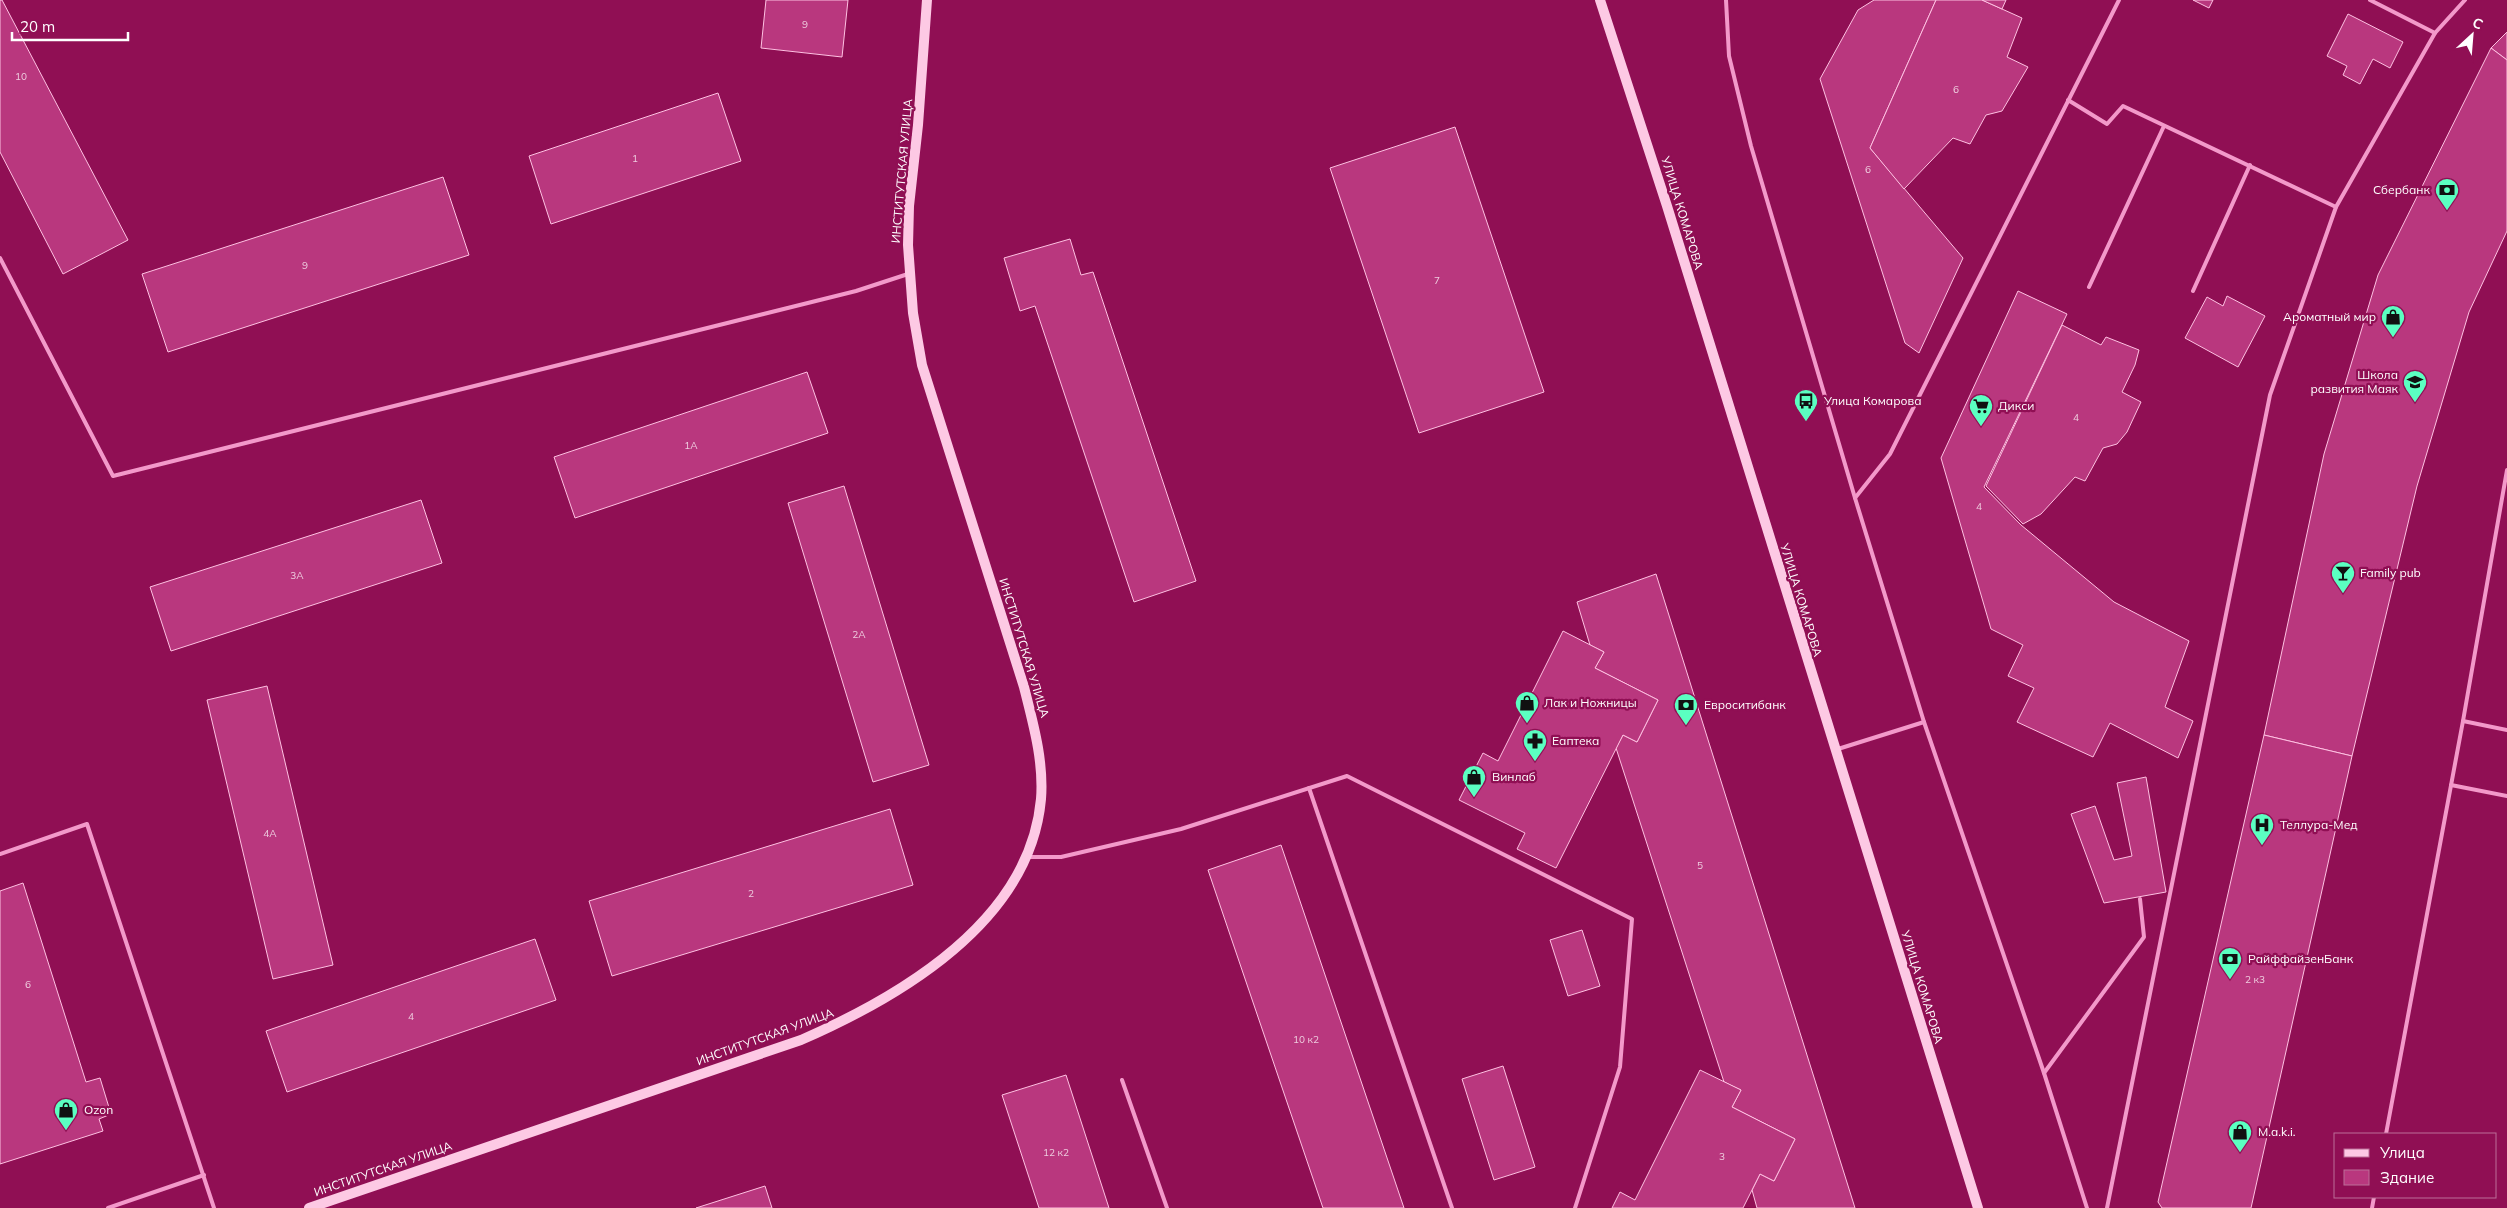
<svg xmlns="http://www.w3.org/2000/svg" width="2507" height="1208" font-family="Mulish,sans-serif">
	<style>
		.building { fill: #b9377e; stroke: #fec1e2 }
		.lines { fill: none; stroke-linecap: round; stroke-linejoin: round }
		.lane { stroke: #f399ca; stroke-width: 4 }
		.secondary { stroke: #fdc9e4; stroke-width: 10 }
		.labels { text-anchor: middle; stroke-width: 4.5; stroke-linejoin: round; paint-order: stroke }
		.number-label { font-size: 10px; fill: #eecddf }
		.street-label { font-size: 12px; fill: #fff; stroke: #900f54 }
		.poi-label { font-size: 12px; fill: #fff; stroke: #900f54; text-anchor: start }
	</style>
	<rect width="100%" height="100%" fill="#900f54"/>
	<!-- building -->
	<g class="building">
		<path d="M 0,0 L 2,0 L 128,240 L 63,274 L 0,152 Z"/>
		<path d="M 766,0 L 848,0 L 842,57 L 761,48 Z"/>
		<path d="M 1874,0 L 1936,0 L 1870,148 L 1963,258 L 1919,353 L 1905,343 L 1820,79 L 1858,10 Z"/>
		<path d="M 1936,0 L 1982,0 L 2022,18 L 2007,57 L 2028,67 L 2002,111 L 1986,115 L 1970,144 L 1953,138 L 1904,189 L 1870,148 Z"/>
		<path d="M 1982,0 L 2006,0 L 2002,9 Z"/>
		<path d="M 2193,0 L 2213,0 L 2209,8 Z"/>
		<path d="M 2348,14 L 2403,42 L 2390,68 L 2373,59 L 2360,84 L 2343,75 L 2347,66 L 2327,56 Z"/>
		<path d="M 2507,32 L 2507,60 L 2491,48 Z"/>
		<path d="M 2491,48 L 2507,60 L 2507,231 L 2469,312 L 2417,486 L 2352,756 L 2264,735 L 2324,454 L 2378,275 Z"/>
		<path d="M 718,93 L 741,161 L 551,224 L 529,156 Z"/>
		<path d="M 1455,127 L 1544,392 L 1419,433 L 1330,168 Z"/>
		<path d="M 443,177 L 469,255 L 168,352 L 142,274 Z"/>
		<path d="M 1070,239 L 1081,275 L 1093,272 L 1196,581 L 1134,602 L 1035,306 L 1020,311 L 1004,258 Z"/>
		<path d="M 2018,291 L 2067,314 L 1984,487 L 2021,525 L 2114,602 L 2189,641 L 2165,707 L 2193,721 L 2178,758 L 2110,723 L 2093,757 L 2017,722 L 2034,688 L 2008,676 L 2023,645 L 1991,629 L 1941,458 Z"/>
		<path d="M 2227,296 L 2265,316 L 2238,367 L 2185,338 L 2207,297 L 2223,306 Z"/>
		<path d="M 2062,325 L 2101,345 L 2106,337 L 2139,350 L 2135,365 L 2122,392 L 2141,402 L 2127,432 L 2117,444 L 2103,448 L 2085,481 L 2075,477 L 2041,514 L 2023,524 L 1986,486 Z"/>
		<path d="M 807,372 L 828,433 L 575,518 L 554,457 Z"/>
		<path d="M 844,486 L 929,765 L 873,782 L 788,503 Z"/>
		<path d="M 421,500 L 442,563 L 171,651 L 150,587 Z"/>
		<path d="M 1656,574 L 1855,1208 L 1757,1208 L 1752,1190 L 1760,1174 L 1774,1181 L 1795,1139 L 1732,1107 L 1741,1090 L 1724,1082 L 1616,748 L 1623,735 L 1637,742 L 1658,700 L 1595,668 L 1604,652 L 1590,645 L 1577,602 Z"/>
		<path d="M 1563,631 L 1604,652 L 1595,668 L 1658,700 L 1637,742 L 1623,735 L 1556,868 L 1517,849 L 1525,833 L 1459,800 L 1483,753 L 1498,761 Z"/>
		<path d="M 267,686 L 333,965 L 273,979 L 207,700 Z"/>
		<path d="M 2264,735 L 2352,756 L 2251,1208 L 2162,1208 L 2158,1202 Z"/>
		<path d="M 2146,777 L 2166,892 L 2104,903 L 2071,814 L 2095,806 L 2114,860 L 2132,856 L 2117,783 Z"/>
		<path d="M 890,809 L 913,885 L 612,976 L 589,901 Z"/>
		<path d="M 1281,845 L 1404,1208 L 1323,1208 L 1208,870 Z"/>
		<path d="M 23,883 L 86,1082 L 100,1078 L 111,1114 L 99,1119 L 103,1131 L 0,1164 L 0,891 Z"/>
		<path d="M 1582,930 L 1600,986 L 1568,996 L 1550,940 Z"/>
		<path d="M 535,939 L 556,1000 L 287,1092 L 266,1031 Z"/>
		<path d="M 1503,1066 L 1535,1167 L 1494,1180 L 1462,1079 Z"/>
		<path d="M 1700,1070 L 1741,1090 L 1732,1107 L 1795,1139 L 1774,1181 L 1760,1174 L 1743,1208 L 1612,1208 L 1620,1192 L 1635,1200 Z"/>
		<path d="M 1066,1075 L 1109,1208 L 1039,1208 L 1002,1095 Z"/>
		<path d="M 765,1186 L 772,1208 L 696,1208 Z"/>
	</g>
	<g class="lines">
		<!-- lane -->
		<g class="lane">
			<path d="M 1726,0 L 1729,56 L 1751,146 L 1855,498 L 1924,722 L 2044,1073 L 2087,1208"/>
			<path d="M 2370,0 L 2435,33 L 2465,0"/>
			<path d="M 2068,100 L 2107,124 L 2123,106 L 2336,207"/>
			<path d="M 0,258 L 113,476 L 856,291 L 908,274"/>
			<path d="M 2089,287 L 2164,126"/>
			<path d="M 2193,291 L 2250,165"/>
			<path d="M 1855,498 L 1890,454 L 2119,0"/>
			<path d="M 2463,721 L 2507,730"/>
			<path d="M 1838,749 L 1924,722"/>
			<path d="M 2451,785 L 2507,796"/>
			<path d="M 1309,788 L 1452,1208"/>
			<path d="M 0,854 L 87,824 L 214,1208"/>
			<path d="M 1026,857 L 1061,857 L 1181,829 L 1347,776 L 1632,919 L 1620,1067 L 1575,1208"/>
			<path d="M 2044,1073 L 2144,937 L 2140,899"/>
			<path d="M 1122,1080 L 1167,1208"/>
			<path d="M 2386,1134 L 2463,721 L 2507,470"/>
			<path d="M 108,1208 L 204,1175"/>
			<path d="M 2107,1208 L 2270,395 L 2336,207 L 2435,33"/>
			<path d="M 2372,1208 L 2374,1197"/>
		</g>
		<!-- secondary -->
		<g class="secondary">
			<path d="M 1600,0 L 1667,206 L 1978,1208"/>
			<path d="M 309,1208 L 801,1040 C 902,996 1030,921 1041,799 C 1044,761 1033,723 1024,687 L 922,365 L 913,313 L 908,245 L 909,206 L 918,125 L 927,0"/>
		</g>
	</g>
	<!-- icons -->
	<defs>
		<g id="bank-pin" transform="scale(1.25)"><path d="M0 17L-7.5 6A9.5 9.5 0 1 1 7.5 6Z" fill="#5bffc1" stroke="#900f54"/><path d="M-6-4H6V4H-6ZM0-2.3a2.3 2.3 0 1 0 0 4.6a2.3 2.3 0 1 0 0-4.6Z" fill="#111"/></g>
		<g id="shop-pin" transform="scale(1.25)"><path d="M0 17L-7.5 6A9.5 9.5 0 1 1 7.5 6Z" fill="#5bffc1" stroke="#900f54"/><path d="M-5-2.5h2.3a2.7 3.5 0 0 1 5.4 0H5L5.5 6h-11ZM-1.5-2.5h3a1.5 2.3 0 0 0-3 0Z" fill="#111"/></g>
		<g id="school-pin" transform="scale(1.25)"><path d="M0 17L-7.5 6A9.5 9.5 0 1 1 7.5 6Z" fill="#5bffc1" stroke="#900f54"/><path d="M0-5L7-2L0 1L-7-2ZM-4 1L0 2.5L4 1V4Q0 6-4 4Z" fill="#111"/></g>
		<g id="bus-pin" transform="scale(1.25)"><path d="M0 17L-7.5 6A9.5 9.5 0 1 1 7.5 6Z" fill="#5bffc1" stroke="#900f54"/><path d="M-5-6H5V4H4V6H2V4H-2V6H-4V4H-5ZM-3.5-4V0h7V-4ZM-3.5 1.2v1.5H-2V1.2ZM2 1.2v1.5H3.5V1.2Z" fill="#111"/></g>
		<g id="supermarket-pin" transform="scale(1.25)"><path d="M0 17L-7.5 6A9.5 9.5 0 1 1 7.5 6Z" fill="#5bffc1" stroke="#900f54"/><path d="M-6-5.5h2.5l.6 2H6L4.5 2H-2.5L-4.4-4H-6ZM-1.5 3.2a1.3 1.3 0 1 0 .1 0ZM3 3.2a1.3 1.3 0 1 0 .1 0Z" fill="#111"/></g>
		<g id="bar-pin" transform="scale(1.25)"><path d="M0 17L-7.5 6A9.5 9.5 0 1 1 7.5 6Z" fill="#5bffc1" stroke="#900f54"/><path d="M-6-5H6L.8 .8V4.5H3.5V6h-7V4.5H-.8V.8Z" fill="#111"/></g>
		<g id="pharmacy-pin" transform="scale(1.25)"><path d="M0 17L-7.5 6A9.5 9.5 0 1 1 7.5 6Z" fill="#5bffc1" stroke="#900f54"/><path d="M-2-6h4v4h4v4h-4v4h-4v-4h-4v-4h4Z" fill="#111"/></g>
		<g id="hospital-pin" transform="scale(1.25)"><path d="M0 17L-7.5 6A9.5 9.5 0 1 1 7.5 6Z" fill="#5bffc1" stroke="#900f54"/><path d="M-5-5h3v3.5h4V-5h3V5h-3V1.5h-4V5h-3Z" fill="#111"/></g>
	</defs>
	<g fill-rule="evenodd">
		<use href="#bank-pin" x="2447" y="190"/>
		<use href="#shop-pin" x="2393" y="317"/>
		<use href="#school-pin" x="2415" y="382"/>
		<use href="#bus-pin" x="1806" y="401"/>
		<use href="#supermarket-pin" x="1981" y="406"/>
		<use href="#bar-pin" x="2343" y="573"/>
		<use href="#shop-pin" x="1527" y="703"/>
		<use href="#bank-pin" x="1686" y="705"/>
		<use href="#pharmacy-pin" x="1535" y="741"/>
		<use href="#shop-pin" x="1474" y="777"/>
		<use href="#hospital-pin" x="2262" y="825"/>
		<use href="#bank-pin" x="2230" y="959"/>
		<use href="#shop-pin" x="66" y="1110"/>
		<use href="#shop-pin" x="2240" y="1132"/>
	</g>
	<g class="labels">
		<!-- number labels -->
		<g class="number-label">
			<text x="805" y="28">9</text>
			<text x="21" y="80">10</text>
			<text x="1956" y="93">6</text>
			<text x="635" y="162">1</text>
			<text x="1868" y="173">6</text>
			<text x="305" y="269">9</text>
			<text x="1437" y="284">7</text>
			<text x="2076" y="421">4</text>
			<text x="691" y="449">1А</text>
			<text x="1979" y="510">4</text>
			<text x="297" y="579">3А</text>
			<text x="859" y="638">2А</text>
			<text x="270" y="837">4А</text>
			<text x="1700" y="869">5</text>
			<text x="751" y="897">2</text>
			<text x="2255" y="983">2 к3</text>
			<text x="28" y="988">6</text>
			<text x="411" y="1020">4</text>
			<text x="1306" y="1043">10 к2</text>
			<text x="1056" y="1156">12 к2</text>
			<text x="1722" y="1160">3</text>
		</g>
		<!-- street labels -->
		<g class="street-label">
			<text transform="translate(902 171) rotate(-85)" y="4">ИНСТИТУТСКАЯ УЛИЦА</text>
			<text transform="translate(1682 213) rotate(73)" y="4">УЛИЦА КОМАРОВА</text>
			<text transform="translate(1801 600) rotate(73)" y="4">УЛИЦА КОМАРОВА</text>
			<text transform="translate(1024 648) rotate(73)" y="4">ИНСТИТУТСКАЯ УЛИЦА</text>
			<text transform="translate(1922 987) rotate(73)" y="4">УЛИЦА КОМАРОВА</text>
			<text transform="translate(765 1037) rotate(-20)" y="4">ИНСТИТУТСКАЯ УЛИЦА</text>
			<text transform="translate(383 1169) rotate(-19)" y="4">ИНСТИТУТСКАЯ УЛИЦА</text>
		</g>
		<!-- poi labels -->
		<g class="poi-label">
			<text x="2430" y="194" text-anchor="end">Сбербанк</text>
			<text x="2376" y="321" text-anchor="end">Ароматный мир</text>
			<text x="2398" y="379" text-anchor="end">Школа<tspan x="2398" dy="14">развития Маяк</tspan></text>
			<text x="1824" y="405">Улица Комарова</text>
			<text x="1998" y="410">Дикси</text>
			<text x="2360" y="577">Family pub</text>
			<text x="1544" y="707">Лак и Ножницы</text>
			<text x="1704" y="709">Евроситибанк</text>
			<text x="1552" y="745">Еаптека</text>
			<text x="1492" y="781">Винлаб</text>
			<text x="2280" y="829">Теллура-Мед</text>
			<text x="2248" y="963">РайффайзенБанк</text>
			<text x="84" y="1114">Ozon</text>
			<text x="2258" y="1136">M.a.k.i.</text>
		</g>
	</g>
	<!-- legend -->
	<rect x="2334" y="1133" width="162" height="65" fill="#900f54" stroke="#bc6f98"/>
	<rect x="2344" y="1149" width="25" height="8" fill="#fdc9e4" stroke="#bc6f98"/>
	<text x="2380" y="1158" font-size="15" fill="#ffffff">Улица</text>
	<rect x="2344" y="1170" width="25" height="15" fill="#b9377e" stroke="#bc6f98"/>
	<text x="2380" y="1183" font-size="15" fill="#ffffff">Здание</text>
	<!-- north arrow -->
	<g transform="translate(2472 35) rotate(26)" stroke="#900f54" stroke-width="4" paint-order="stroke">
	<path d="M0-4L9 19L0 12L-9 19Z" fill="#ffffff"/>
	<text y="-8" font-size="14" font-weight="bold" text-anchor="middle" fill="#ffffff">С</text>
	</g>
	<!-- scale -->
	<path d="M12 32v8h116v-8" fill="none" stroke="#ffffff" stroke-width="2.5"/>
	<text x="20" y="32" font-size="15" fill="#ffffff" stroke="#900f54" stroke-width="4" paint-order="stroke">20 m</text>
</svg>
